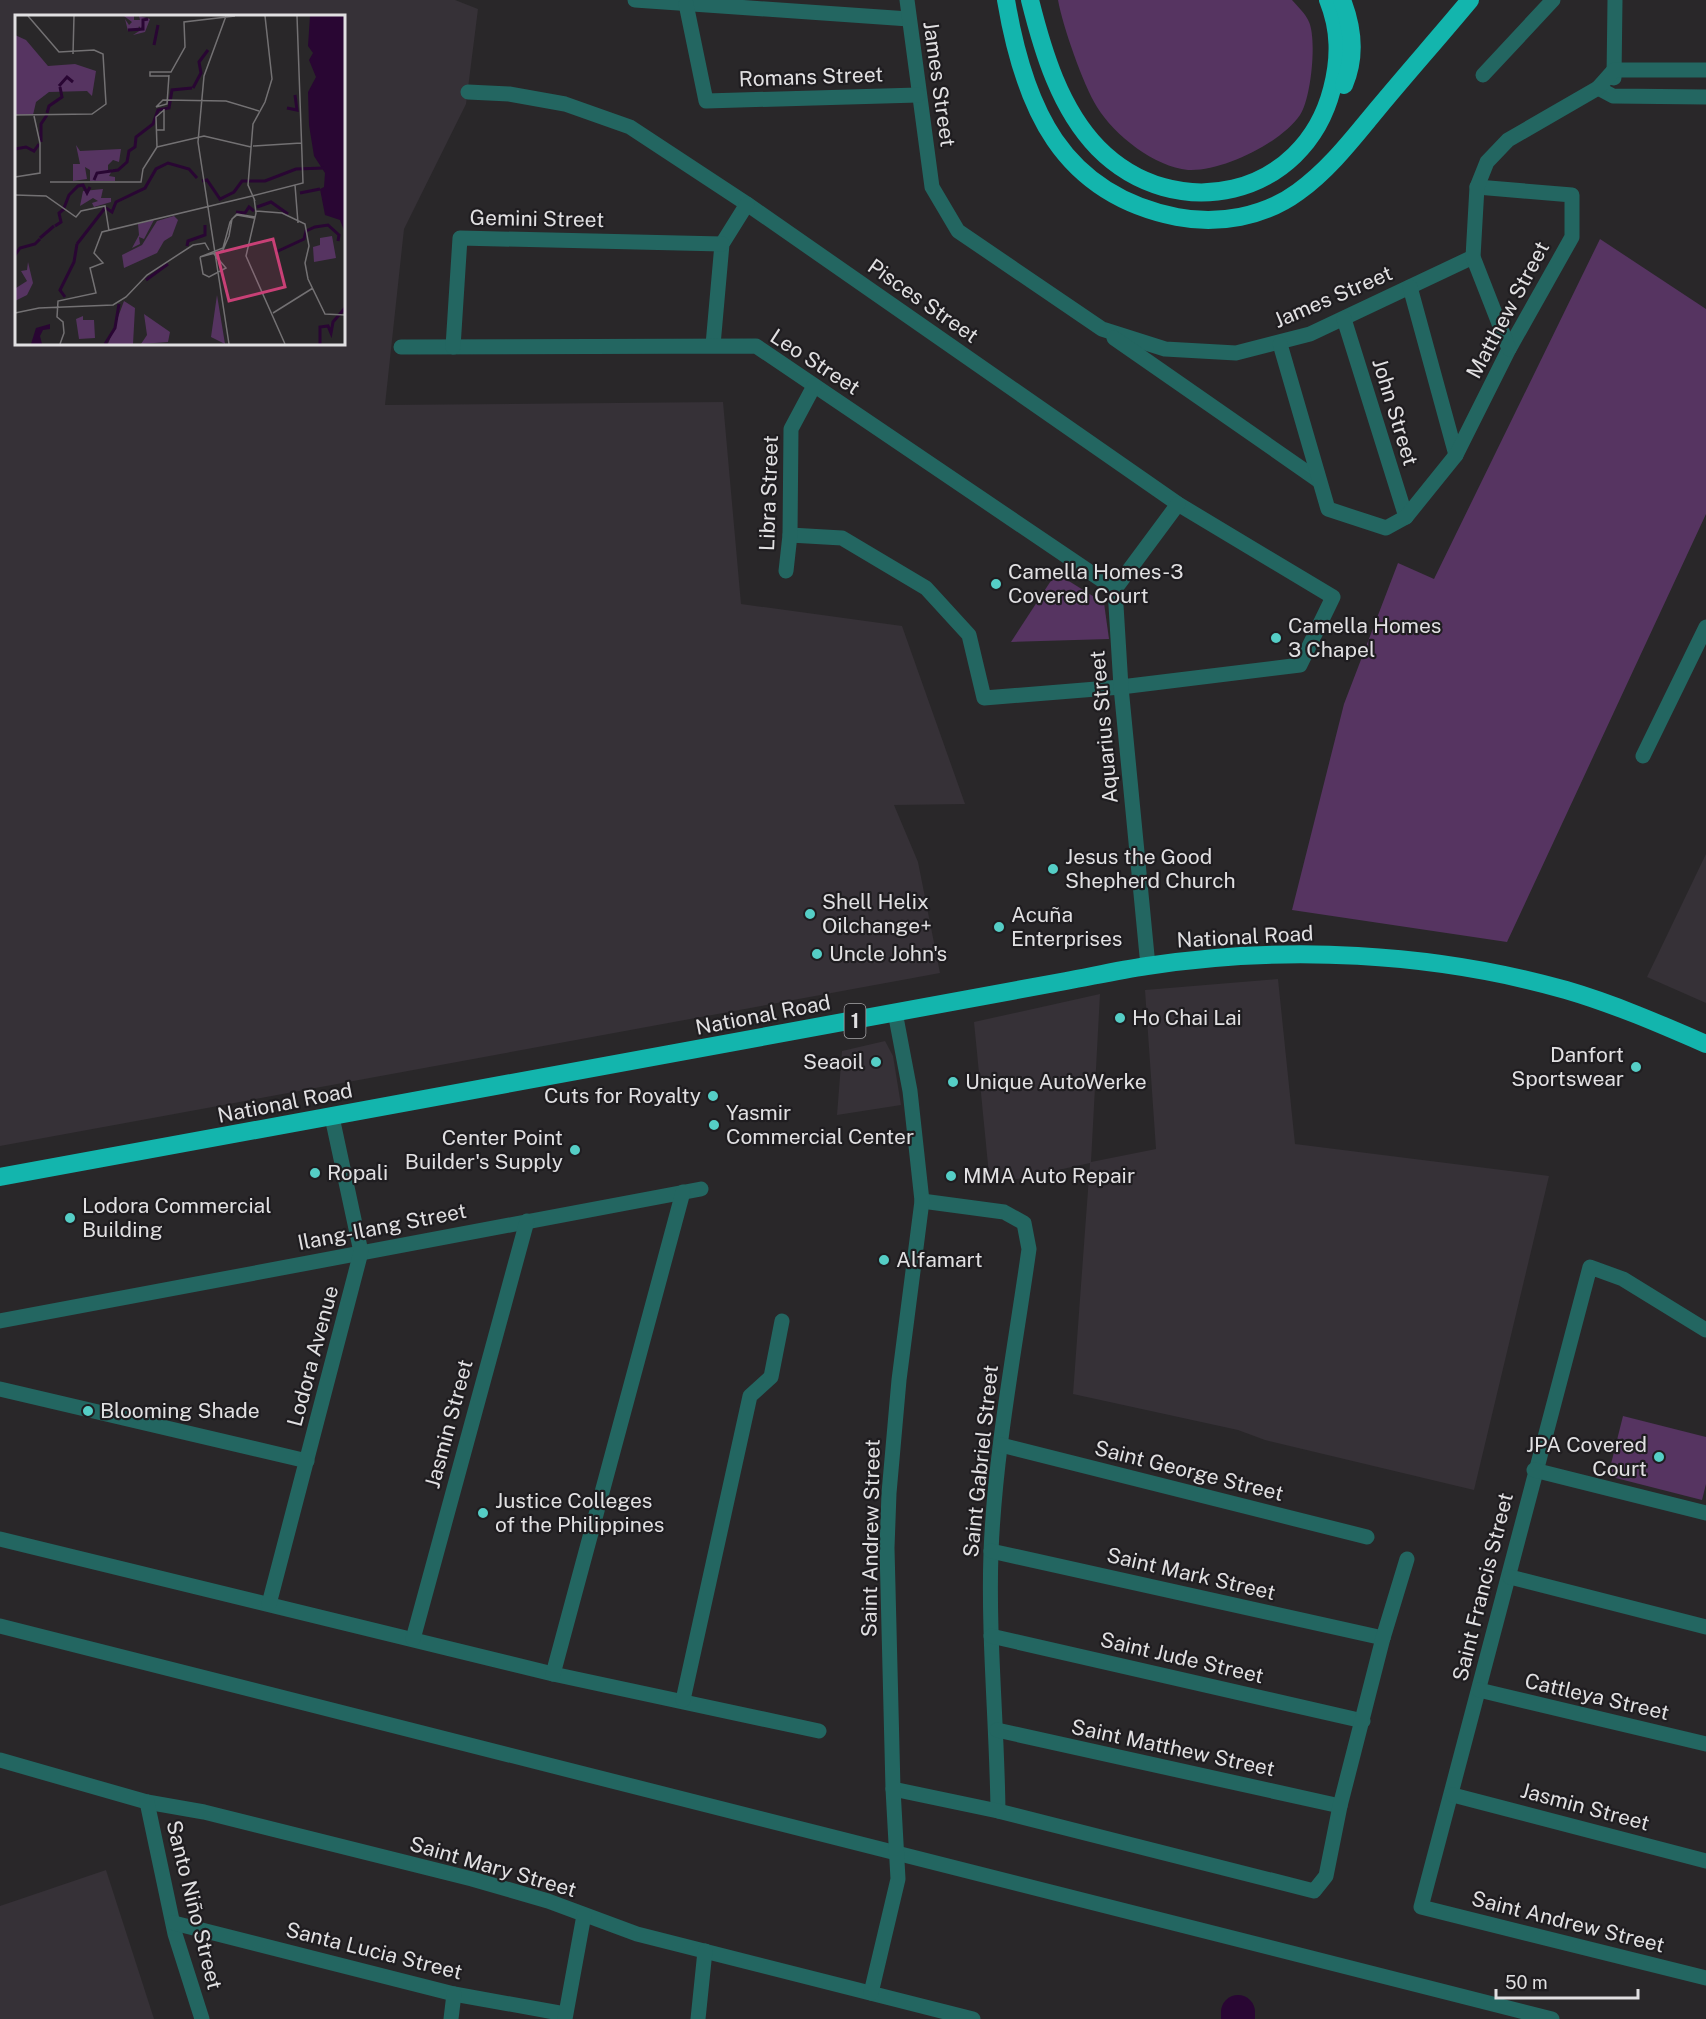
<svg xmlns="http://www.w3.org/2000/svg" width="1706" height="2019" font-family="'Public Sans',sans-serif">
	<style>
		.built { fill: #363137; fill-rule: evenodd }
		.green { fill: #563461 }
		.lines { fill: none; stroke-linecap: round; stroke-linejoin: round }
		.river { stroke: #290633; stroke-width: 34 }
		.minor { stroke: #236661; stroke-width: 15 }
		.highway { stroke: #13b5ad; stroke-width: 18 }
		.poi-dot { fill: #55cec6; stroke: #1f1d20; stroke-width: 2 }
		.labels { text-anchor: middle; stroke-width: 4.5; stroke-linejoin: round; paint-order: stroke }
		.shield { fill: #1f1d20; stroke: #a7a6a8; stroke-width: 1.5 }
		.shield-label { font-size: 20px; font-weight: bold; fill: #e1e0e2 }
		.street-label { font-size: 21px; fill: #e1e0e2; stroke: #1f1d20 }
		.poi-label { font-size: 21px; fill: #e1e0e2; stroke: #1f1d20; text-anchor: start }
		.inset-river { fill: none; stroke: #290633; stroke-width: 3 }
		.inset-road { fill: none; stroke: #737173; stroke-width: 1.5 }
		.view { fill: #c84076; fill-opacity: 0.15; stroke: #c84076; stroke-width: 3 }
		.inset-edge { fill: none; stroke: #e1e0e2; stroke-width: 3 }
	</style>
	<rect width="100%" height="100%" fill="#292729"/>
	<!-- built -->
	<g class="built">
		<path d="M 0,0 L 455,0 L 478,9 L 466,104 L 404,229 L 385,405 L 723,402 L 741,604 L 902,626 L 965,804 L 894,805 L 918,862 L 940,973 L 0,1146 ZM 16,16 L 344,16 L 344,344 L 16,344 Z"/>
		<path d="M 1706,854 L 1706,1003 L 1647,977 Z"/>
		<path d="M 1278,979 L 1295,1144 L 1549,1176 L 1474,1490 L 1265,1440 L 1238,1430 L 1073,1394 L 1090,1163 L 990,1185 L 974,1022 L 1100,994 L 1091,1162 L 1156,1149 L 1145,990 Z"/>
		<path d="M 885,1041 L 893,1056 L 901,1105 L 837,1115 L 842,1051 Z"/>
		<path d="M 106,1870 L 154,2019 L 0,2019 L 0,1906 Z"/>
	</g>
	<!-- green -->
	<g class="green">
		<path d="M 1058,0 L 1292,0 C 1297,6 1306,14 1309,22 C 1317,40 1311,99 1300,115 C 1281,143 1222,172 1188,170 C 1155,167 1114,135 1097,107 C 1083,84 1063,27 1058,0 Z"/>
		<path d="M 1600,239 L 1706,309 L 1706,514 L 1507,942 L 1292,910 L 1344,704 L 1398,563 L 1434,579 Z"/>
		<path d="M 1056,573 L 1104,603 L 1109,639 L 1011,642 Z"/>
		<path d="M 1623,1416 L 1706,1437 L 1706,1484 L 1702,1500 L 1608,1476 Z"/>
	</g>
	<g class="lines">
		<!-- river -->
		<path class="river" d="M 1238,2012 L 1238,2019"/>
		<!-- minor -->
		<g class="minor">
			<path d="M 635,0 L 909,19"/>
			<path d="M 907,0 L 932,187 L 958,231 L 1102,329 L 1165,349 L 1236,353 L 1310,334 L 1473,257"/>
			<path d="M 686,4 L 706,101 L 918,95"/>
			<path d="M 1483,75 L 1553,0"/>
			<path d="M 1614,78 L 1615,0"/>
			<path d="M 1598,88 L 1613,96 L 1706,97"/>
			<path d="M 468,92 L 509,94 L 565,104 L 630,127 L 747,204 L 1178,504 L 1333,597 L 1300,665 L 1121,687 L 984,698 L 969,635 L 926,588 L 842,538 L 790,535"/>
			<path d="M 1410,287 L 1456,455"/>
			<path d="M 1344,319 L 1406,517"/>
			<path d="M 1114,338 L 1318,480"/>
			<path d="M 1280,344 L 1328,509 L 1386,528 L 1406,517 L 1456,455 L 1509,349 L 1572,237 L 1572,195 L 1477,187"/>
			<path d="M 713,345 L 722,244 L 747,204"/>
			<path d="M 401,347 L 756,346 L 1115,589"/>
			<path d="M 453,347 L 460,238 L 722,244"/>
			<path d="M 1509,349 L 1473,257 L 1477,187 L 1487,162 L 1508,140 L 1598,88 L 1614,70 L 1706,70"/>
			<path d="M 786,571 L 790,535 L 791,429 L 814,386"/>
			<path d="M 1643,756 L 1706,627"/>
			<path d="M 1148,966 L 1121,687 L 1115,589 L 1178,504"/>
			<path d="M 922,1201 L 1004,1212 L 1024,1223 L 1029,1249 C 1015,1349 995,1451 991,1552 C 988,1638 997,1724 998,1811"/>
			<path d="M 0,1321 L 701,1189"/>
			<path d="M 1706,1330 L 1623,1279 L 1590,1267 L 1421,1907 L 1706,1978"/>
			<path d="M 0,1389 L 307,1461"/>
			<path d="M 1001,1445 L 1367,1537"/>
			<path d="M 1534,1470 L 1706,1513"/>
			<path d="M 0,1539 L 553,1674 L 819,1731"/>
			<path d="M 991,1551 L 1383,1638"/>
			<path d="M 1510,1577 L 1706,1627"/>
			<path d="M 269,1604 L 361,1252 L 332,1117"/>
			<path d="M 0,1626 L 1552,2019"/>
			<path d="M 991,1636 L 1363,1721"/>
			<path d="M 413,1639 L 527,1221"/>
			<path d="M 553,1674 L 683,1192"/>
			<path d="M 1479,1690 L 1706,1744"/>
			<path d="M 683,1700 L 750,1396 L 771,1377 L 782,1321"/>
			<path d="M 997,1730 L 1340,1806"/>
			<path d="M 0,1760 L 147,1802 L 204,1812 L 472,1879 L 548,1901 L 637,1934 L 973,2019"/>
			<path d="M 893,1789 L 998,1811 L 1314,1891 L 1326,1876 L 1340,1806 L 1383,1638 L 1407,1559"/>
			<path d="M 1453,1795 L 1706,1861"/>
			<path d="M 147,1802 L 175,1934 L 202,2019"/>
			<path d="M 174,1923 L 454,1994 L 565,2014"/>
			<path d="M 871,1993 L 898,1879 L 893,1789 L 887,1548 L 889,1493 L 899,1380 L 922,1201 L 910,1091 L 895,1012"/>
			<path d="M 451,2019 L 454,1994"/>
			<path d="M 565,2019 L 584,1915"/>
			<path d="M 698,2019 L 705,1951"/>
		</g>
		<!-- highway -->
		<g class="highway">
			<path d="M 1006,0 C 1024,107 1061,194 1177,217 C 1218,225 1264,217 1298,192 C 1330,169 1354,137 1379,107 C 1409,71 1440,36 1470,0"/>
			<path d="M 1030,0 C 1043,52 1060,109 1098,148 C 1175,226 1304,198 1332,89 C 1340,58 1340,30 1328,0"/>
			<path d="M 1342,0 C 1353,28 1356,57 1344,85"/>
			<path d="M 0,1177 L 1066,981 C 1093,976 1120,970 1147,966 C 1284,945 1432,952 1566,990 C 1614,1004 1660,1024 1706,1044"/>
		</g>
	</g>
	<!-- markers -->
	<g class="poi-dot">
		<circle cx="996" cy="584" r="6"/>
		<circle cx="1276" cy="638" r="6"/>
		<circle cx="1053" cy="869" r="6"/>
		<circle cx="810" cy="914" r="6"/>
		<circle cx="999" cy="927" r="6"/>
		<circle cx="817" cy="954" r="6"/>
		<circle cx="1120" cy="1018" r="6"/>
		<circle cx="876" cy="1062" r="6"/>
		<circle cx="1636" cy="1067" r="6"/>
		<circle cx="953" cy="1082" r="6"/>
		<circle cx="713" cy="1096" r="6"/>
		<circle cx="714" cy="1125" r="6"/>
		<circle cx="575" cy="1150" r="6"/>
		<circle cx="315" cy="1173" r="6"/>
		<circle cx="951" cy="1176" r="6"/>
		<circle cx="70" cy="1218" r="6"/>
		<circle cx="884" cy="1260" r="6"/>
		<circle cx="88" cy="1411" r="6"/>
		<circle cx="1659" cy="1457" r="6"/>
		<circle cx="483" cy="1513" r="6"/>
	</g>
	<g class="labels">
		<!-- shield labels -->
		<rect class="shield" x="844.5" y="1004" width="21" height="34" rx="4.5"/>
		<g class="shield-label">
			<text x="855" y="1028">1</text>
		</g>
		<!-- street labels -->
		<g class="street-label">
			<text transform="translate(811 77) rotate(-2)" y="7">Romans Street</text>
			<text transform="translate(939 84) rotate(82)" y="7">James Street</text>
			<text transform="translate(537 219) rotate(1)" y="7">Gemini Street</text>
			<text transform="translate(1333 297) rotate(-23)" y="7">James Street</text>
			<text transform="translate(923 301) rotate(35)" y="7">Pisces Street</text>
			<text transform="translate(1508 310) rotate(-62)" y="7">Matthew Street</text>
			<text transform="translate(815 362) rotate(33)" y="7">Leo Street</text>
			<text transform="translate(1395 412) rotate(73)" y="7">John Street</text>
			<text transform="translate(769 493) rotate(-88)" y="7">Libra Street</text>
			<text transform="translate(1104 727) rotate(-95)" y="7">Aquarius Street</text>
			<text transform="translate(1245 937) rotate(-3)" y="7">National Road</text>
			<text transform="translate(763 1015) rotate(-11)" y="7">National Road</text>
			<text transform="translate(285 1103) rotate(-11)" y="7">National Road</text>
			<text transform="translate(382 1227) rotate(-11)" y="7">Ilang-Ilang Street</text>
			<text transform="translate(313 1356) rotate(-75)" y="7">Lodora Avenue</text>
			<text transform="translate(449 1424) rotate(-75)" y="7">Jasmin Street</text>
			<text transform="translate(981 1461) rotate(-84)" y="7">Saint Gabriel Street</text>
			<text transform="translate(1189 1471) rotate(14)" y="7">Saint George Street</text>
			<text transform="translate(871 1538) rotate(-89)" y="7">Saint Andrew Street</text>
			<text transform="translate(1191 1574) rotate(13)" y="7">Saint Mark Street</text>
			<text transform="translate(1483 1587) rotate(-76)" y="7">Saint Francis Street</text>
			<text transform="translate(1182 1658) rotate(13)" y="7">Saint Jude Street</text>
			<text transform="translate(1597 1697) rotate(13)" y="7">Cattleya Street</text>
			<text transform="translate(1173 1748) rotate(12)" y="7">Saint Matthew Street</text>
			<text transform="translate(1585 1807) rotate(15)" y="7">Jasmin Street</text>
			<text transform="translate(493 1867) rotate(16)" y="7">Saint Mary Street</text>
			<text transform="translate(194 1905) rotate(76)" y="7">Santo Niño Street</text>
			<text transform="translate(1568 1922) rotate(14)" y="7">Saint Andrew Street</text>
			<text transform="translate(374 1951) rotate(14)" y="7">Santa Lucia Street</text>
		</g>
		<!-- poi labels -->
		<g class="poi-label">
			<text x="1008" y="579">Camella Homes-3<tspan x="1008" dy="24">Covered Court</tspan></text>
			<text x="1288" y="633">Camella Homes<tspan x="1288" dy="24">3 Chapel</tspan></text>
			<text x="1065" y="864">Jesus the Good<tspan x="1065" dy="24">Shepherd Church</tspan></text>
			<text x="822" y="909">Shell Helix<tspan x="822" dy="24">Oilchange+</tspan></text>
			<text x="1011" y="922">Acuña<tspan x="1011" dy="24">Enterprises</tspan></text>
			<text x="829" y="961">Uncle John's</text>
			<text x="1132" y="1025">Ho Chai Lai</text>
			<text x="1624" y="1062" text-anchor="end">Danfort<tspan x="1624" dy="24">Sportswear</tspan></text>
			<text x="864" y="1069" text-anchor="end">Seaoil</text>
			<text x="965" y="1089">Unique AutoWerke</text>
			<text x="701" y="1103" text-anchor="end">Cuts for Royalty</text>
			<text x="726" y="1120">Yasmir<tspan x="726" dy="24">Commercial Center</tspan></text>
			<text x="563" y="1145" text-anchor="end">Center Point<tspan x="563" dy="24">Builder's Supply</tspan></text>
			<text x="327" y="1180">Ropali</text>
			<text x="963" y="1183">MMA Auto Repair</text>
			<text x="82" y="1213">Lodora Commercial<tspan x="82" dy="24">Building</tspan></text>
			<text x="896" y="1267">Alfamart</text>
			<text x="100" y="1418">Blooming Shade</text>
			<text x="1647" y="1452" text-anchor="end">JPA Covered<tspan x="1647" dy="24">Court</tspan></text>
			<text x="495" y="1508">Justice Colleges<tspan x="495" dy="24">of the Philippines</tspan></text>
		</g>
	</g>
	<!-- overview -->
	<g transform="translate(15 15)">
		<rect width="330" height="330" fill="#292729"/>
		<path d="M 109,1 L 119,1 L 119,5 L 125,5 L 124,1 L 135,4 L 130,17 L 118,20 L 129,13 L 128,8 L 126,14 L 124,11 L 123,15 L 113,16 L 110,4 L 114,10 L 117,7 ZM 0,20 L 11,25 L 33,51 L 60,49 L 81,56 L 77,81 L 72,76 L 34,77 L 21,87 L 18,100 L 0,100 ZM 61,130 L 65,136 L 106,134 L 104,147 L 98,145 L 93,150 L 93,157 L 98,154 L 94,161 L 100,162 L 100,166 L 75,166 L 75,155 L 70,152 L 72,164 L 58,166 L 58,149 L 65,149 ZM 88,174 L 86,183 L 96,183 L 96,187 L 79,192 L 77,188 L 83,186 L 78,183 L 65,191 L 68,176 ZM 159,201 L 163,205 L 157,221 L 149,226 L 142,238 L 109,253 L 107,240 L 127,230 L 142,206 ZM 139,205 L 129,224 L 124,222 L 125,229 L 117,233 L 124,220 L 123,209 ZM 317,221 L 321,243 L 299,247 L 298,232 L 305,230 L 305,223 ZM 13,247 L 18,268 L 12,280 L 0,286 L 1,273 L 12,266 L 6,256 L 12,255 ZM 202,280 L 210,329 L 196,322 ZM 109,286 L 120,293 L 118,329 L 93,329 ZM 129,299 L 155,317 L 153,327 L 126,329 L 132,320 ZM 68,301 L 68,305 L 79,305 L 80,323 L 64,324 L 61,304 Z" fill="#563461"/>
		<path d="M 295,1 L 330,1 L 330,218 L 325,205 L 310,200 L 305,174 L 309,172 L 310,158 L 299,141 L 294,110 L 293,77 L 301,62 L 294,45 L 298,38 L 293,31 ZM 35,309 L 35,314 L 28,315 L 25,321 L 27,329 L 16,329 L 21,313 Z" fill="#290633"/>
		<path class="inset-river" d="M 113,15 L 128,14 L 128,5 L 133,4M 139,30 L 143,10M 44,71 L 52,62 L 58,67M 178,73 L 186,58 L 184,47 L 193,35M 272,93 L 282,95 L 280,80M 32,98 L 34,91 L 47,82 L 45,72M 26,127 L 26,109 L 32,100M 0,134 L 11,132 L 19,136 L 24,129M 79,165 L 82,158 L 103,155 L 112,147 L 114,136 L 120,132 L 121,122 L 138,109 L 143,95 L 154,93 L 157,75 L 177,73M 187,166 L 192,165 L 205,184 L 219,177 L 227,166 L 250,166 L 281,154 L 309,153M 285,178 L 305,174M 242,192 L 256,187 L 273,199M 49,193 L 54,180 L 63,171 L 68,170 L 72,178 L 75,172M 91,193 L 97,197 L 101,187 L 130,173 L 141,154 L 153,148 L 174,154 L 182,163M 221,197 L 230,198 L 234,192 L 239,196M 40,211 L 46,207 L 44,198 L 49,194M 25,223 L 39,211M 62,229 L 90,193M 172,231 L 173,226 L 190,220 L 190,210M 261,237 L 289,224 L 291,216 L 300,212 L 313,210 L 324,220 L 323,226M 0,240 L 5,233 L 20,229 L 25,224M 131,265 L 153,249M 50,282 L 45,275 L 59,247 L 62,229M 90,329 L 100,313 L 104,289M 305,329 L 305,312 L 313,311 L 316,318 L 318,307 L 330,293"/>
		<path class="inset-road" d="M 211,1 L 189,61 L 183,127 L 214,329M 58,39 L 59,1M 154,61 L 135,61 L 135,57 L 156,57 L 170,32 L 169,7 L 220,1M 141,92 L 148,85 L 211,86 L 244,96M 141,92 L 152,89 L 154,60M 0,100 L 77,99 L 91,89 L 88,39 L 79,35 L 44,37 L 13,1M 142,115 L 149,115 L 149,94M 238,131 L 286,128M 142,132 L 189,121 L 236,132M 142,132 L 141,102 L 149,95M 0,162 L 25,158 L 25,128 L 19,101M 35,167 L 126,167 L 128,154 L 142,132M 280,170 L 283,208M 0,180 L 31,181 L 61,202 L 66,196 L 90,191 L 94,216M 237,181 L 288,168 L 282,1M 239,183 L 241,198 L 231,241 L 270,329M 240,186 L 233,170 L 238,109 L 250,87 L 257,64 L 250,1M 241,196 L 267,198 L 290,209 L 294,231 L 290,248 L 293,264 L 310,299 L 330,300M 239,203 L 222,200 L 217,204 L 214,221 L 208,235 L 204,237 L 185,242 L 208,233 L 215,207 L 218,203 L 222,199 L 240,202M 185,242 L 188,259 L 194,262 L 211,253 L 199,239M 0,298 L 24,293 L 98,290 L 111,282 L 132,260 L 178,230 L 190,228 L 194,235M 258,298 L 298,273M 45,329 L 49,318 L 48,307 L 42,302 L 43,286 L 81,278 L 75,253 L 88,248 L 79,238 L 87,217 L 237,181"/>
		<path class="view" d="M 258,224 L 270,272 L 214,286 L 202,238 Z"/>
		<rect width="330" height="330" class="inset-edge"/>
	</g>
	<!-- scale -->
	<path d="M1496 1989v9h142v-9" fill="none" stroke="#e1e0e2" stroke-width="3"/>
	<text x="1505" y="1989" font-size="18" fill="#e1e0e2" stroke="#1f1d20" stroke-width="4.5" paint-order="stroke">50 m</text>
</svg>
